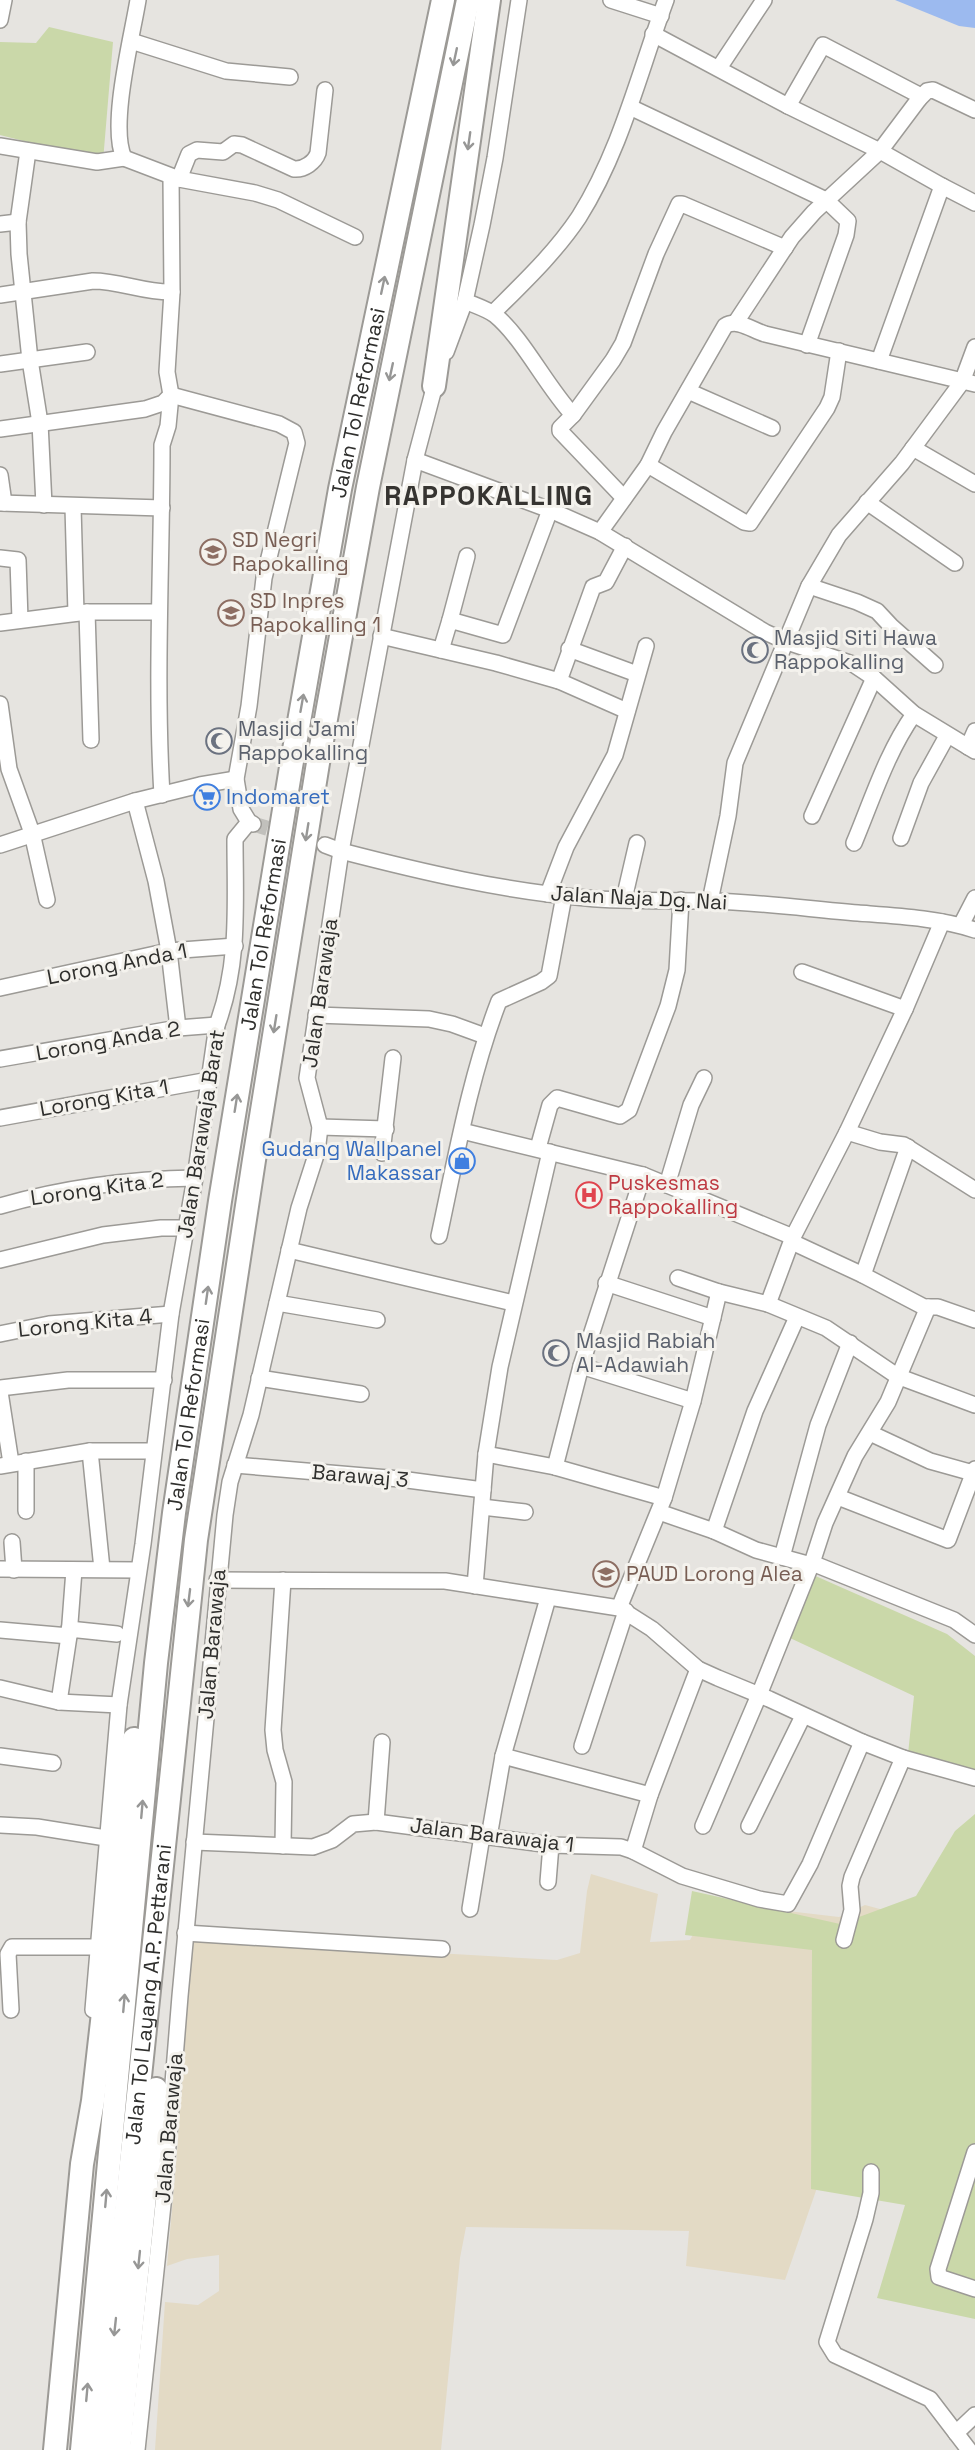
<svg xmlns="http://www.w3.org/2000/svg" width="975" height="2450" font-family="'Space Grotesk',sans-serif">
	<style>
		.industrial { fill: #e3dac5 }
		.green { fill: #cad8a9 }
		.water { fill: #9cbaef }
		.lines { fill: none; stroke-linecap: round; stroke-linejoin: round }
		.minor-tunnel { stroke: #c1c0bc; stroke-width: 15; stroke-dasharray: 15 8; stroke-linecap: butt }
		.minor-casing { stroke: #9c9a96; stroke-width: 18 }
		.highway-casing { stroke: #9c9a96; stroke-width: 26 }
		.minor { stroke: #fff; stroke-width: 15 }
		.highway { stroke: #fff; stroke-width: 22 }
		.oneway { stroke: #979796 }
		.labels { text-anchor: middle; stroke-width: 6; stroke-linejoin: round; paint-order: stroke }
		.street-label { font-size: 21px; fill: #2f2f2d; stroke: #f4f2ed }
		.education-label { font-size: 21px; fill: #785e54; stroke: #f4f2ed; text-anchor: start }
		.worship-label { font-size: 21px; fill: #5b616d; stroke: #f4f2ed; text-anchor: start }
		.shop-label { font-size: 21px; fill: #366cbe; stroke: #f4f2ed; text-anchor: start }
		.health-label { font-size: 21px; fill: #be3a42; stroke: #f4f2ed; text-anchor: start }
		.district-label { font-size: 27px; font-weight: bold; letter-spacing: 1.5px; fill: #363431; stroke: #f4f2ed }
	</style>
	<rect width="100%" height="100%" fill="#e6e4e0"/>
	<!-- industrial -->
	<path class="industrial" d="M 591,1874 L 658,1894 L 650,1942 L 690,1940 L 711,1902 L 839,1917 L 865,1905 L 972,1934 L 827,2159 L 785,2280 L 686,2266 L 689,2231 L 466,2227 L 460,2258 L 441,2450 L 155,2450 L 165,2302 L 198,2305 L 219,2291 L 219,2255 L 187,2259 L 167,2266 L 177,2153 L 188,1969 L 192,1939 L 557,1960 L 580,1953 L 587,1891 Z"/>
	<!-- green -->
	<g class="green">
		<path d="M 49,27 L 113,42 L 103,161 L 0,135 L 0,42 L 36,43 Z"/>
		<path d="M 811,1574 L 947,1634 L 975,1656 L 975,1776 L 908,1754 L 914,1696 L 790,1638 Z"/>
		<path d="M 975,1814 L 975,2319 L 877,2298 L 905,2205 L 811,2189 L 812,1950 L 685,1935 L 692,1891 L 840,1924 L 916,1896 L 955,1831 Z"/>
	</g>
	<!-- water -->
	<path class="water" d="M 895,0 L 975,0 L 975,28 L 959,26 Z"/>
	<g class="lines">
		<!-- minor-tunnel -->
		<path class="minor-tunnel" d="M 253,824 L 325,845"/>
		<!-- minor casing -->
		<g class="minor-casing">
			<g id="minor">
				<path d="M 138,0 C 132,37 109,126 124,158 L 179,179 L 255,193 L 278,200 L 355,237"/>
				<path d="M 611,0 L 661,16"/>
				<path d="M 0,20 L 4,0"/>
				<path d="M 653,34 L 788,106 L 880,151 L 942,186 L 975,203"/>
				<path d="M 131,41 L 226,71 L 290,77"/>
				<path d="M 719,68 L 764,0"/>
				<path d="M 919,99 L 927,91 L 933,90 L 975,110"/>
				<path d="M 630,107 L 826,200 L 848,221 L 846,235 L 807,345"/>
				<path d="M 0,146 L 97,162 L 124,158"/>
				<path d="M 28,151 L 18,222 L 19,254 L 30,360 L 40,423 L 44,505"/>
				<path d="M 179,179 L 189,154 L 197,150 L 223,152 L 234,144 L 242,145 L 294,169 C 304,170 315,162 318,153 L 325,90"/>
				<path d="M 0,224 L 18,222"/>
				<path d="M 0,295 L 93,281 C 120,281 145,293 172,292"/>
				<path d="M 465,301 C 474,305 487,309 495,315 C 523,338 546,386 573,415 L 560,428 L 560,431 L 624,498"/>
				<path d="M 493,313 C 523,283 555,253 579,217 C 621,150 639,73 666,0"/>
				<path d="M 736,322 L 792,237 L 814,212 L 880,151 L 919,99 L 917,94 L 823,45 L 788,106"/>
				<path d="M 446,352 L 465,301 L 482,225 L 495,158 L 519,0"/>
				<path d="M 879,361 L 942,186"/>
				<path d="M 0,364 L 87,352"/>
				<path d="M 688,391 L 772,428"/>
				<path d="M 171,395 L 279,424 L 294,432 L 297,443 L 264,578 L 249,706 L 236,779 L 241,809 L 249,822 L 253,824"/>
				<path d="M 573,415 L 613,360 L 623,343 L 656,254 L 679,204 L 682,204 L 785,248"/>
				<path d="M 0,429 L 145,409 L 163,403 L 171,395"/>
				<path d="M 913,448 L 975,484"/>
				<path d="M 415,460 L 550,510 L 600,532 L 765,632 L 787,642 L 853,664 L 874,678 L 914,714 L 975,751"/>
				<path d="M 648,465 L 744,522 L 750,523 L 827,408 L 832,397 L 839,351"/>
				<path d="M 0,475 L 4,503"/>
				<path d="M 867,502 L 955,563"/>
				<path d="M 0,503 L 162,508"/>
				<path d="M 73,507 L 76,613"/>
				<path d="M 600,532 L 648,465 L 664,432 L 725,326 C 737,318 752,330 765,334 L 975,384"/>
				<path d="M 0,558 L 18,560 L 20,620"/>
				<path d="M 809,586 L 857,602 L 877,611 L 891,626 L 935,665"/>
				<path d="M 87,612 L 91,740"/>
				<path d="M 450,620 L 467,556"/>
				<path d="M 0,623 L 87,612 L 159,612"/>
				<path d="M 381,636 L 496,663 L 559,681 L 627,711"/>
				<path d="M 569,649 L 637,674"/>
				<path d="M 441,650 L 450,620 L 503,635 L 550,510"/>
				<path d="M 559,681 L 593,587 L 606,582 L 625,546"/>
				<path d="M 0,704 L 9,769 L 32,833 L 47,900"/>
				<path d="M 968,747 L 975,731"/>
				<path d="M 162,795 C 155,679 162,562 162,445 L 168,426 L 171,395 L 167,372 L 172,292 L 171,177"/>
				<path d="M 135,801 L 156,881 L 169,951 L 178,1028"/>
				<path d="M 812,816 L 874,678"/>
				<path d="M 901,838 L 921,783 L 947,736"/>
				<path d="M 854,843 C 872,800 887,752 914,714"/>
				<path d="M 0,845 L 135,801 L 200,785 L 236,779"/>
				<path d="M 325,845 L 341,851 C 422,872 503,891 586,898 C 627,902 668,900 709,901 C 758,902 809,909 858,913 C 897,916 938,918 975,930"/>
				<path d="M 548,894 L 566,847 L 615,755 L 646,646"/>
				<path d="M 624,899 L 637,843"/>
				<path d="M 710,901 L 728,816 L 735,763 L 809,586 L 839,535 L 902,463 L 962,382 L 975,347"/>
				<path d="M 961,925 L 975,898"/>
				<path d="M 802,972 L 905,1009"/>
				<path d="M 0,988 L 169,951 L 235,946"/>
				<path d="M 316,1015 L 429,1019 L 452,1024 L 485,1036"/>
				<path d="M 0,1059 L 178,1028 L 217,1025"/>
				<path d="M 0,1118 L 209,1080"/>
				<path d="M 320,1127 L 386,1129"/>
				<path d="M 462,1131 L 643,1175 L 793,1237"/>
				<path d="M 847,1132 L 880,1142 L 904,1145 L 975,1190"/>
				<path d="M 538,1148 L 550,1105 L 557,1098 L 620,1116 L 629,1110 L 668,1006 L 677,970 L 681,900"/>
				<path d="M 382,1153 L 393,1058"/>
				<path d="M 667,1185 L 691,1105 L 704,1078"/>
				<path d="M 0,1206 C 63,1188 130,1179 195,1178"/>
				<path d="M 439,1236 C 456,1157 470,1076 499,1001 L 541,982 L 549,976 L 564,896"/>
				<path d="M 792,1242 L 863,1275 L 924,1307 L 938,1307 L 975,1320"/>
				<path d="M 289,1250 L 513,1303"/>
				<path d="M 0,1260 L 103,1235 L 161,1228 L 186,1228"/>
				<path d="M 863,1275 L 908,1147"/>
				<path d="M 678,1278 L 719,1292 L 768,1304 L 826,1328 L 897,1376 L 975,1405"/>
				<path d="M 606,1283 L 713,1318"/>
				<path d="M 277,1303 L 377,1320"/>
				<path d="M 768,1304 L 793,1237 L 847,1132 L 905,1009 L 942,922"/>
				<path d="M 0,1334 L 49,1324 L 171,1314"/>
				<path d="M 581,1366 L 693,1401"/>
				<path d="M 259,1378 L 361,1394"/>
				<path d="M 0,1388 L 68,1380 L 164,1380"/>
				<path d="M 0,1392 L 11,1463"/>
				<path d="M 870,1433 L 930,1461 L 973,1473"/>
				<path d="M 90,1451 L 102,1569"/>
				<path d="M 486,1454 L 555,1467 L 664,1498"/>
				<path d="M 26,1461 L 26,1511"/>
				<path d="M 235,1465 L 400,1479 L 483,1490"/>
				<path d="M 0,1466 L 90,1451 L 153,1451"/>
				<path d="M 555,1467 L 581,1366 L 643,1175"/>
				<path d="M 838,1497 L 948,1540 L 975,1469"/>
				<path d="M 482,1507 L 525,1512"/>
				<path d="M 659,1512 L 714,1531 L 756,1550 L 811,1565"/>
				<path d="M 714,1531 L 755,1411 L 797,1317"/>
				<path d="M 12,1542 L 14,1570"/>
				<path d="M 782,1557 L 818,1425 L 850,1343"/>
				<path d="M 812,1563 L 954,1620 L 975,1635"/>
				<path d="M 0,1569 L 138,1570"/>
				<path d="M 217,1580 L 445,1581 L 619,1608 L 652,1629 L 698,1669 L 718,1678 L 769,1699 L 862,1742 L 903,1758 L 975,1778"/>
				<path d="M 475,1586 L 486,1454 L 500,1367 L 550,1152"/>
				<path d="M 619,1608 L 664,1498 L 693,1401 L 719,1292"/>
				<path d="M 69,1629 L 117,1634"/>
				<path d="M 0,1630 L 69,1636"/>
				<path d="M 0,1688 L 59,1702 L 119,1705"/>
				<path d="M 59,1702 L 69,1636 L 74,1570"/>
				<path d="M 582,1746 L 626,1611"/>
				<path d="M 0,1756 L 53,1763"/>
				<path d="M 503,1756 L 650,1795"/>
				<path d="M 376,1822 L 382,1742"/>
				<path d="M 0,1825 L 37,1827 L 106,1838"/>
				<path d="M 703,1826 L 759,1695 L 812,1563 L 825,1523 L 855,1456 L 888,1402 L 928,1307"/>
				<path d="M 749,1826 L 803,1716"/>
				<path d="M 489,1837 L 503,1756 L 548,1598"/>
				<path d="M 194,1842 L 313,1847 L 332,1840 L 353,1824 L 376,1822 L 551,1845 L 621,1847 L 633,1851 L 682,1876 L 759,1899 L 788,1904 L 810,1864 L 862,1742"/>
				<path d="M 283,1846 L 284,1782 L 275,1750 L 273,1730 L 283,1580"/>
				<path d="M 633,1851 L 650,1795 L 698,1669"/>
				<path d="M 548,1882 L 551,1845"/>
				<path d="M 470,1909 L 482,1836"/>
				<path d="M 185,1933 L 442,1949"/>
				<path d="M 844,1940 L 852,1910 L 850,1886 L 852,1877 L 903,1758"/>
				<path d="M 11,2010 L 8,1954 L 12,1947 L 97,1947"/>
				<path d="M 93,2010 L 119,1705 L 143,1544 L 171,1314 L 195,1178 L 217,1025 C 240,963 235,904 235,839 L 249,822"/>
				<path d="M 975,2152 L 938,2269 L 939,2277 L 975,2289"/>
				<path d="M 871,2172 L 871,2193 L 865,2219 L 827,2342 L 835,2355 L 930,2399 L 969,2450"/>
				<path d="M 956,2433 L 975,2415"/>
				<path d="M 137,2450 L 164,2195 L 180,1996 L 225,1515 L 230,1482 L 251,1415 L 299,1208 L 317,1152 L 320,1127 L 307,1078 L 341,851 L 415,460 L 437,377"/>
			</g>
		</g>
		<!-- highway casing -->
		<g class="highway-casing">
			<g id="highway">
				<path d="M 434,386 L 489,0"/>
				<path d="M 55,2450 L 82,2164 L 93,2101 L 134,1739"/>
				<path id="s1" d="M 82,2450 L 156,1663 L 174,1513 L 220,1201 L 291,767 L 340,489 L 443,0"/>
				<path id="s2" d="M 101,2450 L 196,1540 L 254,1160 L 318,763 L 368,487 L 468,0"/>
				<path d="M 119,2450 L 156,2089"/>
			</g>
		</g>
		<!-- minor -->
		<use href="#minor" class="minor"/>
		<!-- highway -->
		<use href="#highway" class="highway"/>
	</g>
	<!-- one-way arrows -->
	<defs><path id="oneway-shaft" d="M-6 0H5M1.5-3L5.5 0L1.5 3" fill="none" stroke-width="1.6" stroke-linecap="round" stroke-linejoin="round" transform="scale(1.5)"/></defs>
	<g class="oneway">
		<use href="#oneway-shaft" transform="translate(455 57) rotate(102)"/>
		<use href="#oneway-shaft" transform="translate(469 141) rotate(98)"/>
		<use href="#oneway-shaft" transform="translate(383 285) rotate(-78)"/>
		<use href="#oneway-shaft" transform="translate(391 372) rotate(102)"/>
		<use href="#oneway-shaft" transform="translate(302 703) rotate(-80)"/>
		<use href="#oneway-shaft" transform="translate(307 832) rotate(99)"/>
		<use href="#oneway-shaft" transform="translate(275 1024) rotate(99)"/>
		<use href="#oneway-shaft" transform="translate(236 1103) rotate(-81)"/>
		<use href="#oneway-shaft" transform="translate(207 1295) rotate(-82)"/>
		<use href="#oneway-shaft" transform="translate(189 1598) rotate(97)"/>
		<use href="#oneway-shaft" transform="translate(142 1809) rotate(-85)"/>
		<use href="#oneway-shaft" transform="translate(124 2003) rotate(-85)"/>
		<use href="#oneway-shaft" transform="translate(106 2198) rotate(-85)"/>
		<use href="#oneway-shaft" transform="translate(139 2260) rotate(96)"/>
		<use href="#oneway-shaft" transform="translate(115 2327) rotate(96)"/>
		<use href="#oneway-shaft" transform="translate(87 2392) rotate(-85)"/>
	</g>
	<!-- icons -->
	<defs>
		<g id="school-ring" transform="scale(1.35)"><circle r="9.5" fill="#f4f2ed" stroke="#8d6e63" stroke-width="1.5"/><path d="M0-5L7-2L0 1L-7-2ZM-4 1L0 2.5L4 1V4Q0 6-4 4Z" fill="#8d6e63"/></g>
		<g id="mosque-ring" transform="scale(1.35)"><circle r="9.5" fill="#f4f2ed" stroke="#6b7280" stroke-width="1.5"/><path d="M3.5-4.9A6 6 0 1 0 3.5 4.9A5 5 0 1 1 3.5-4.9Z" fill="#6b7280"/></g>
		<g id="supermarket-ring" transform="scale(1.35)"><circle r="9.5" fill="#f4f2ed" stroke="#3f7fe0" stroke-width="1.5"/><path d="M-6-5.5h2.5l.6 2H6L4.5 2H-2.5L-4.4-4H-6ZM-1.5 3.2a1.3 1.3 0 1 0 .1 0ZM3 3.2a1.3 1.3 0 1 0 .1 0Z" fill="#3f7fe0"/></g>
		<g id="shop-ring" transform="scale(1.35)"><circle r="9.5" fill="#f4f2ed" stroke="#3f7fe0" stroke-width="1.5"/><path d="M-5-2.5h2.3a2.7 3.5 0 0 1 5.4 0H5L5.5 6h-11ZM-1.5-2.5h3a1.5 2.3 0 0 0-3 0Z" fill="#3f7fe0"/></g>
		<g id="hospital-ring" transform="scale(1.35)"><circle r="9.5" fill="#f4f2ed" stroke="#e0444e" stroke-width="1.5"/><path d="M-5-5h3v3.5h4V-5h3V5h-3V1.5h-4V5h-3Z" fill="#e0444e"/></g>
	</defs>
	<g fill-rule="evenodd">
		<use href="#school-ring" x="213" y="552"/>
		<use href="#school-ring" x="231" y="613"/>
		<use href="#mosque-ring" x="755" y="650"/>
		<use href="#mosque-ring" x="219" y="741"/>
		<use href="#supermarket-ring" x="207" y="797"/>
		<use href="#shop-ring" x="462" y="1161"/>
		<use href="#hospital-ring" x="589" y="1195"/>
		<use href="#mosque-ring" x="556" y="1353"/>
		<use href="#school-ring" x="606" y="1574"/>
	</g>
	<g class="labels">
		<!-- street labels -->
		<g class="street-label">
			<text dy="7" stroke="none"><textPath href="#s1" startOffset="2067">Jalan Tol Reformasi</textPath></text>
			<text transform="translate(639 898) rotate(3)" y="7">Jalan Naja Dg. Nai</text>
			<text dy="7" stroke="none"><textPath href="#s1" startOffset="1527">Jalan Tol Reformasi</textPath></text>
			<text transform="translate(117 964) rotate(-11)" y="7">Lorong Anda 1</text>
			<text transform="translate(320 993) rotate(-82)" y="7">Jalan Barawaja</text>
			<text transform="translate(108 1041) rotate(-10)" y="7">Lorong Anda 2</text>
			<text transform="translate(104 1098) rotate(-10)" y="7">Lorong Kita 1</text>
			<text transform="translate(201 1134) rotate(-81)" y="7">Jalan Barawaja Barat</text>
			<text transform="translate(97 1189) rotate(-8)" y="7">Lorong Kita 2</text>
			<text transform="translate(85 1323) rotate(-6)" y="7">Lorong Kita 4</text>
			<text dy="7" stroke="none"><textPath href="#s1" startOffset="1041">Jalan Tol Reformasi</textPath></text>
			<text transform="translate(360 1476) rotate(5)" y="7">Barawaj 3</text>
			<text transform="translate(212 1644) rotate(-85)" y="7">Jalan Barawaja</text>
			<text transform="translate(492 1835) rotate(7)" y="7">Jalan Barawaja 1</text>
			<text dy="7" stroke="none"><textPath href="#s2" startOffset="458">Jalan Tol Layang A.P. Pettarani</textPath></text>
			<text transform="translate(169 2128) rotate(-85)" y="7">Jalan Barawaja</text>
		</g>
		<!-- education labels -->
		<g class="education-label">
			<text x="232" y="547">SD Negri<tspan x="232" dy="24">Rapokalling</tspan></text>
			<text x="250" y="608">SD Inpres<tspan x="250" dy="24">Rapokalling 1</tspan></text>
			<text x="626" y="1581">PAUD Lorong Alea</text>
		</g>
		<!-- worship labels -->
		<g class="worship-label">
			<text x="774" y="645">Masjid Siti Hawa<tspan x="774" dy="24">Rappokalling</tspan></text>
			<text x="238" y="736">Masjid Jami<tspan x="238" dy="24">Rappokalling</tspan></text>
			<text x="576" y="1348">Masjid Rabiah<tspan x="576" dy="24">Al-Adawiah</tspan></text>
		</g>
		<!-- shop labels -->
		<g class="shop-label">
			<text x="226" y="804">Indomaret</text>
			<text x="442" y="1156" text-anchor="end">Gudang Wallpanel<tspan x="442" dy="24">Makassar</tspan></text>
		</g>
		<!-- health labels -->
		<g class="health-label">
			<text x="608" y="1190">Puskesmas<tspan x="608" dy="24">Rappokalling</tspan></text>
		</g>
		<!-- district labels -->
		<g class="district-label">
			<text x="489" y="505">RAPPOKALLING</text>
		</g>
	</g>
</svg>
